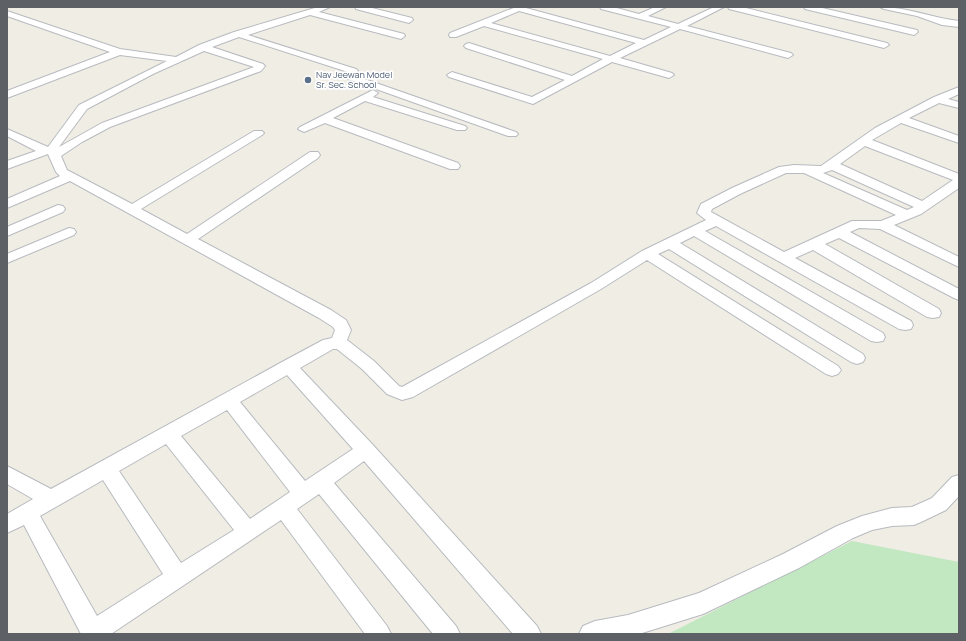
<svg xmlns="http://www.w3.org/2000/svg" width="966" height="641" font-family="Manrope,sans-serif">
	<style>
		.green { fill: #c1e8c1 }
		.lines { fill: none; stroke-linecap: round; stroke-linejoin: round }
		.street-casing { stroke: #b7bbbf; stroke-width: 2 }
		.street { fill: #fff; fill-rule: evenodd }
		.service-dot { fill: #5c6f8a; stroke: #fff; stroke-width: 1.5 }
		.labels { text-anchor: middle; stroke-width: 3.5; stroke-linejoin: round; paint-order: stroke }
		.far-service-label { font-size: 9px; fill: #4e5e75; stroke: #fff; text-anchor: start }
	</style>
	<rect width="100%" height="100%" fill="#f0ede5"/>
	<!-- green -->
	<path class="green" d="M 852,541 L 959,562 L 959,634 L 668,634 Z"/>
	<g class="lines">
		<!-- street casing -->
		<g class="street-casing">
			<g id="street">
				<path d="M 318,7 L 330,7 L 319,12 L 404,34 L 405,36 L 401,39 L 310,15 L 248,35 L 356,69 L 358,71 L 356,76 L 516,132 L 518,134 L 516,136 L 508,136 L 348,79 L 346,77 L 348,72 L 239,37 L 212,47 L 263,64 L 265,66 L 261,71 L 110,127 L 82,142 L 61,156 L 67,170 L 132,204 L 254,131 L 262,131 L 264,133 L 262,135 L 141,209 L 187,234 L 310,152 L 318,152 L 320,155 L 318,158 L 198,239 L 331,310 L 346,320 L 351,330 L 347,340 L 374,361 L 399,386 L 402,387 L 591,283 L 642,251 L 706,220 L 697,213 L 701,204 L 732,188 L 779,167 L 794,165 L 821,166 L 875,128 L 934,97 L 959,87 L 959,94 L 948,99 L 959,102 L 959,108 L 939,103 L 909,118 L 959,136 L 959,143 L 901,123 L 872,140 L 959,174 L 959,188 L 921,214 L 894,225 L 959,257 L 959,267 L 880,229 L 859,228 L 850,232 L 959,289 L 959,300 L 954,298 L 839,238 L 825,244 L 939,309 L 941,313 L 939,317 L 933,318 L 927,317 L 813,250 L 795,258 L 911,321 L 913,325 L 911,329 L 905,330 L 899,329 L 716,226 L 705,231 L 883,333 L 885,337 L 883,341 L 877,342 L 871,341 L 694,236 L 680,243 L 863,354 L 865,358 L 863,362 L 857,364 L 851,362 L 669,249 L 658,254 L 838,366 L 841,370 L 838,374 L 832,376 L 826,374 L 647,260 L 601,289 L 413,397 L 402,400 L 387,394 L 362,369 L 337,349 L 333,349 L 300,368 L 373,445 L 537,626 L 541,634 L 513,634 L 364,461 L 334,483 L 456,626 L 460,634 L 433,634 L 319,494 L 297,509 L 387,626 L 391,634 L 365,634 L 281,520 L 111,634 L 81,634 L 24,525 L 7,533 L 7,514 L 33,499 L 7,484 L 7,466 L 51,489 L 282,362 L 323,340 L 332,338 L 335,330 L 333,327 L 319,318 L 70,181 L 7,208 L 7,199 L 60,176 L 56,172 L 48,154 L 7,169 L 7,161 L 36,151 L 7,136 L 7,129 L 48,147 L 79,105 L 167,61 L 120,55 L 7,98 L 7,91 L 110,52 L 7,16 L 7,11 L 120,49 L 176,57 L 199,45 L 234,32 ZM 204,51 L 254,67 L 102,123 L 59,147 L 87,109 L 153,74 ZM 865,146 L 953,180 L 922,201 L 840,164 ZM 832,170 L 914,207 L 907,210 L 823,173 ZM 786,173 L 804,173 L 896,215 L 881,221 L 852,221 L 784,252 L 711,212 L 712,209 L 740,194 ZM 287,375 L 353,449 L 305,481 L 240,402 ZM 227,410 L 290,492 L 250,519 L 181,436 ZM 166,444 L 234,530 L 181,563 L 119,471 ZM 103,480 L 163,574 L 97,616 L 40,516 Z"/>
				<path d="M 355,7 L 368,7 L 412,18 L 413,20 L 409,23 L 356,9 Z"/>
				<path d="M 516,7 L 527,7 L 526,8 L 644,40 L 671,27 L 601,9 L 600,7 L 613,7 L 639,14 L 655,7 L 666,7 L 648,16 L 678,24 L 714,7 L 724,7 L 687,26 L 791,53 L 793,55 L 788,58 L 680,29 L 620,58 L 672,73 L 674,75 L 669,78 L 612,62 L 533,104 L 449,77 L 447,75 L 452,72 L 532,97 L 565,80 L 466,48 L 464,46 L 466,44 L 469,43 L 572,76 L 603,59 L 484,26 L 456,37 L 450,37 L 449,35 L 450,33 ZM 519,11 L 636,43 L 610,56 L 491,23 Z"/>
				<path d="M 728,7 L 742,7 L 887,43 L 889,45 L 884,48 L 729,9 Z"/>
				<path d="M 804,7 L 818,7 L 917,30 L 918,32 L 914,35 L 805,9 Z"/>
				<path d="M 880,7 C 909,7 931,18 959,21 L 959,27 L 942,25 L 917,16 L 884,9 Z"/>
				<path d="M 373,90 L 378,93 L 373,97 L 465,126 L 467,128 L 465,130 L 457,130 L 365,101 L 333,118 L 458,163 L 460,166 L 458,169 L 450,169 L 325,123 L 304,132 L 298,129 L 300,127 Z"/>
				<path d="M 58,205 L 63,206 L 65,209 L 63,212 L 7,236 L 7,227 Z"/>
				<path d="M 69,228 L 74,229 L 76,232 L 74,235 L 7,263 L 7,254 Z"/>
				<path d="M 959,475 L 959,496 L 946,510 L 921,522 L 914,525 L 892,526 L 872,530 L 853,538 L 799,568 L 703,614 L 639,634 L 579,634 L 583,626 L 595,621 L 628,615 L 699,593 L 783,554 L 837,526 L 862,516 L 892,508 L 912,507 L 932,498 L 952,477 Z"/>
			</g>
		</g>
		<!-- street -->
		<use href="#street" class="street"/>
	</g>
	<!-- markers -->
	<circle class="service-dot" cx="308" cy="80" r="4"/>
	<g class="labels">
		<!-- far-service labels -->
		<g class="far-service-label">
			<text x="316" y="78">Nav Jeewan Model<tspan x="316" dy="10">Sr. Sec. School</tspan></text>
		</g>
	</g>
	<!-- border -->
	<rect width="966" height="641" fill="none" stroke="#5d6166" stroke-width="16"/>
</svg>
